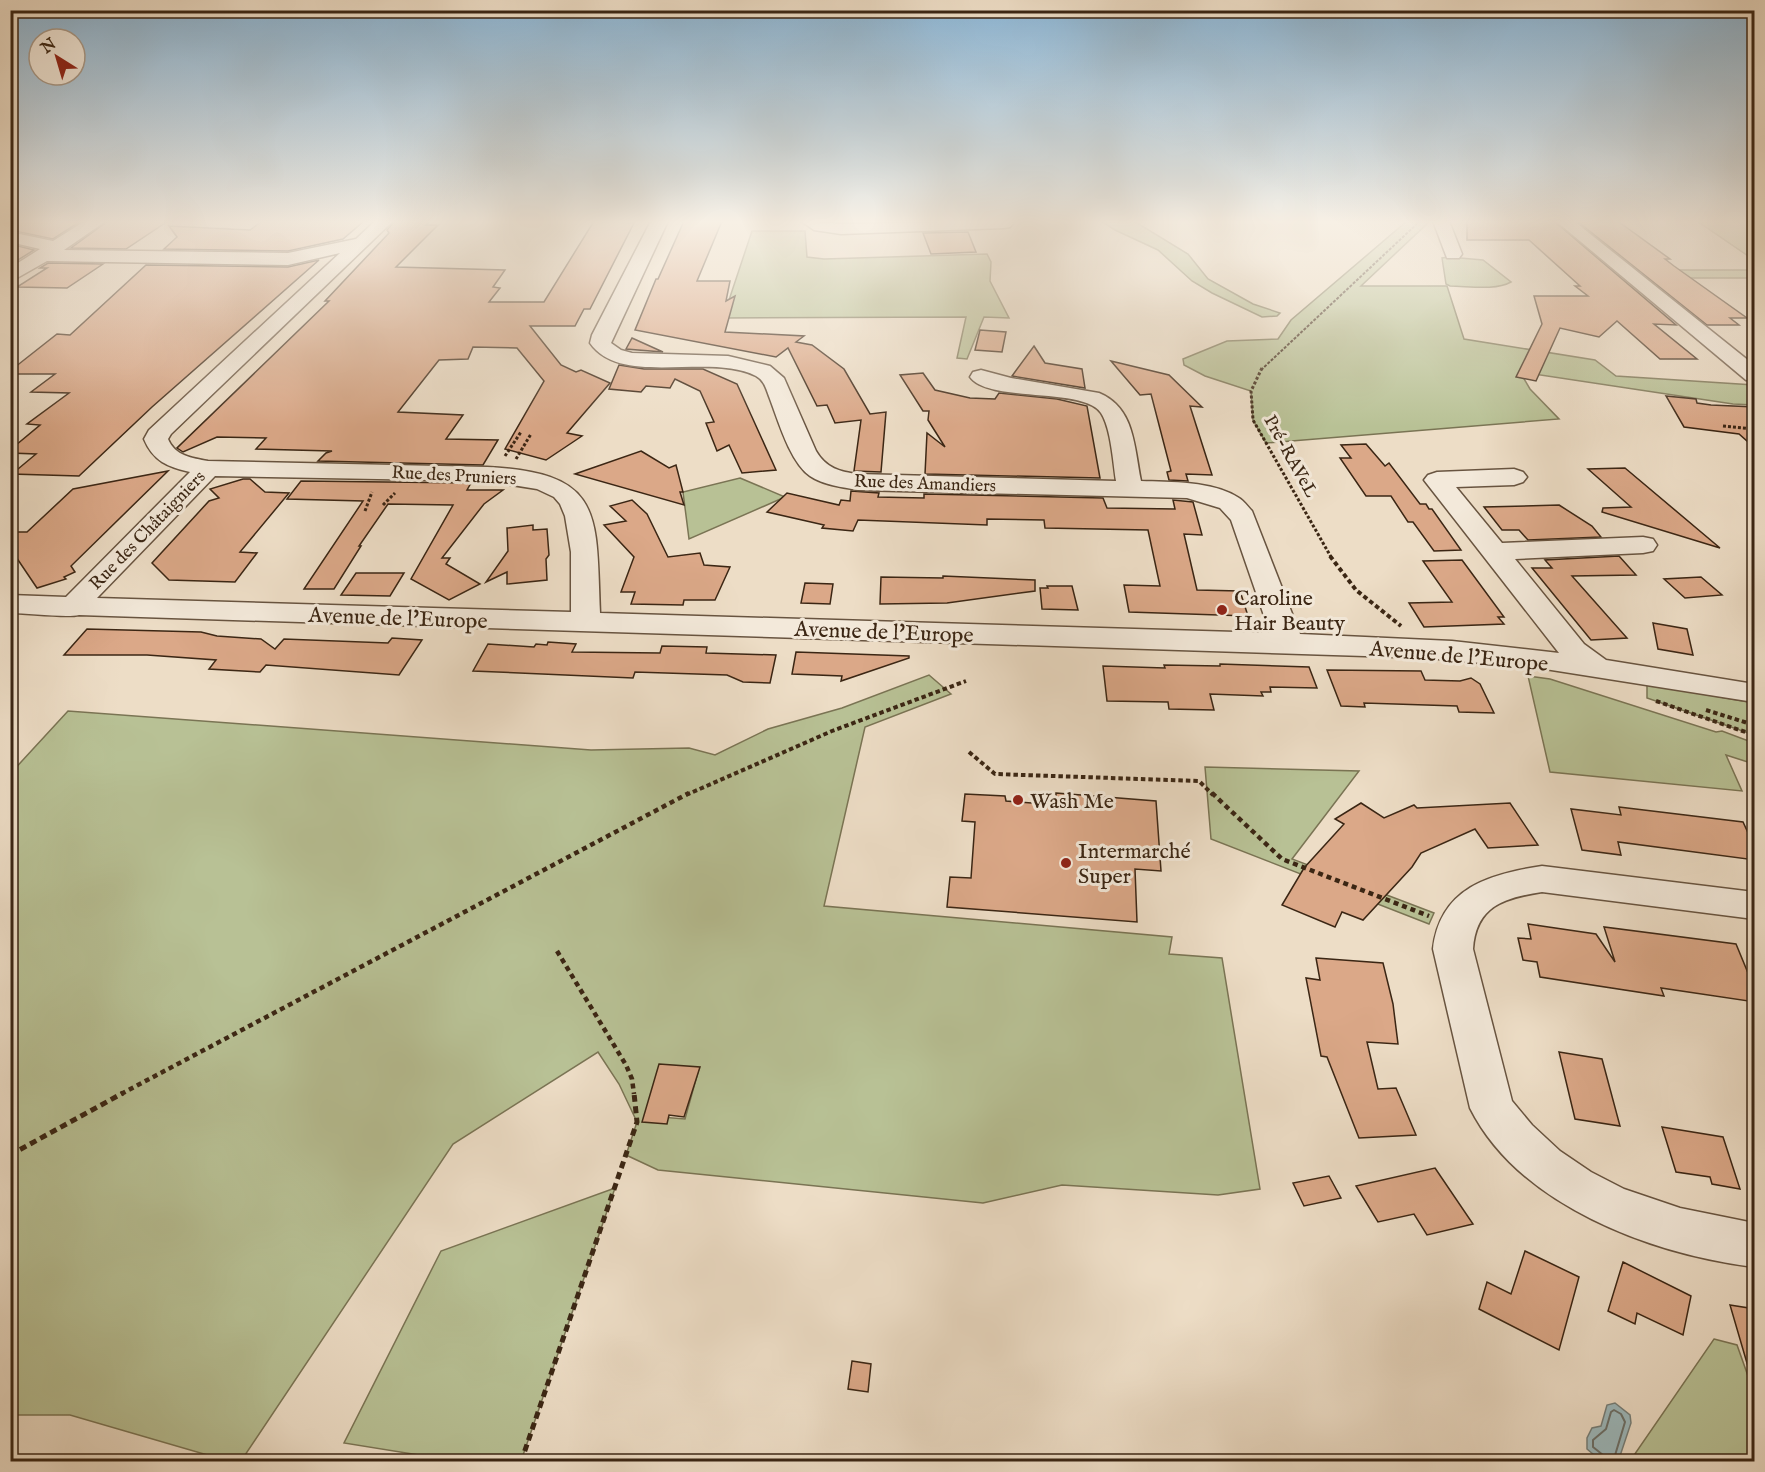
<svg xmlns="http://www.w3.org/2000/svg" width="1765" height="1472" font-family="'IM FELL English',serif">
	<style>
		.green { fill: #b8c195; stroke: #7a7454; stroke-width: 1.5; fill-rule: evenodd }
		.water { fill: #9dbabe; stroke: #767f7a; stroke-width: 1.5 }
		.lines { fill: none; stroke-linecap: round; stroke-linejoin: round }
		.shore { stroke: #6c7069; stroke-width: 2 }
		.building { fill: #dba888; stroke: #3b2614; stroke-width: 1.5 }
		.minor-casing { stroke: #685440; stroke-width: 3 }
		.path-far4 { stroke: #3b2614; stroke-width: 2; stroke-dasharray: 3 1.5; stroke-linecap: butt }
		.path-far3 { stroke: #3b2614; stroke-width: 3; stroke-dasharray: 3 2; stroke-linecap: butt }
		.path-far2 { stroke: #3b2614; stroke-width: 4; stroke-dasharray: 4.5 3; stroke-linecap: butt }
		.path-far1 { stroke: #3b2614; stroke-width: 4.5; stroke-dasharray: 5 4; stroke-linecap: butt }
		.path { stroke: #3b2614; stroke-width: 5; stroke-dasharray: 7 4.5; stroke-linecap: butt }
		.minor { fill: #f3e9da; fill-rule: evenodd }
		.poi-dot { fill: #8f2418; stroke: #f3e9da; stroke-width: 2 }
		.labels { text-anchor: middle; stroke-width: 6; stroke-linejoin: round; paint-order: stroke }
		.far-street-label { font-size: 18px; fill: #3b2614; stroke: #f3e9da }
		.poi-label { font-size: 22px; fill: #3b2614; stroke: #f3e9da; text-anchor: start }
		.street-label { font-size: 22px; fill: #3b2614; stroke: #f3e9da }
	</style>
	<rect width="100%" height="100%" fill="#edddc6"/>
	<filter id="stains"><feTurbulence type="fractalNoise" baseFrequency=".00333" numOctaves="4"/><feColorMatrix values="0 0 0 0 .2 0 0 0 0 .09 0 0 0 0 .02 0 0 0 .5 -.17"/></filter>
	<radialGradient id="worn" r=".72"><stop offset=".6" stop-color="#630" stop-opacity="0"/><stop offset="1" stop-color="#630" stop-opacity=".3"/></radialGradient>
	<!-- green -->
	<g class="green">
		<path d="M 1101,221 L 1134,221 L 1188,254 L 1208,279 L 1253,304 L 1280,313 L 1277,316 L 1262,317 L 1212,293 L 1192,281 L 1158,250 L 1115,230 Z"/>
		<path d="M 1407,221 L 1430,221 L 1361,286 L 1447,286 L 1464,339 L 1595,360 L 1616,376 L 1754,385 L 1754,405 L 1733,404 L 1520,372 L 1530,389 L 1559,419 L 1266,443 L 1253,420 L 1251,391 L 1205,376 L 1184,365 L 1183,359 L 1227,341 L 1278,339 L 1291,320 Z"/>
		<path d="M 1697,221 L 1754,221 L 1754,260 Z"/>
		<path d="M 752,231 L 805,231 L 807,257 L 824,259 L 987,254 L 991,262 L 990,281 L 1009,318 L 984,317 L 967,359 L 957,358 L 966,317 L 723,318 Z"/>
		<path d="M 1449,257 L 1483,260 L 1511,282 C 1495,291 1468,286 1450,286 L 1446,284 L 1442,258 Z"/>
		<path d="M 1641,270 L 1754,270 L 1754,278 L 1649,278 Z"/>
		<path d="M 740,478 L 785,497 L 689,539 L 683,492 Z"/>
		<path d="M 929,675 L 951,694 L 865,727 L 824,906 L 1172,937 L 1169,954 L 1222,958 L 1260,1189 L 1218,1195 L 1062,1185 L 983,1203 L 658,1170 L 626,1155 L 637,1122 L 619,1084 L 598,1052 L 453,1144 L 241,1461 L 228,1461 L 70,1415 L 11,1415 L 10,774 L 68,711 L 591,750 L 689,748 L 715,755 L 768,729 L 842,708 ZM 698,1072 L 685,1119 L 648,1116 Z"/>
		<path d="M 1528,676 L 1550,679 L 1716,732 L 1722,731 L 1754,743 L 1754,764 L 1726,755 L 1742,791 L 1550,772 Z"/>
		<path d="M 1647,684 L 1754,703 L 1754,735 L 1647,698 Z"/>
		<path d="M 1205,767 L 1359,771 L 1292,859 L 1434,913 L 1429,924 L 1211,839 Z"/>
		<path d="M 615,1188 L 521,1461 L 456,1461 L 344,1443 L 441,1251 Z"/>
		<path d="M 1714,1339 L 1737,1345 L 1754,1393 L 1754,1461 L 1630,1461 Z"/>
	</g>
	<!-- water -->
	<path class="water" d="M 1615,1403 L 1630,1415 L 1631,1423 L 1619,1459 C 1605,1463 1598,1459 1587,1449 L 1587,1438 L 1592,1428 L 1601,1426 L 1607,1405 Z"/>
	<g class="lines">
		<!-- shore -->
		<path class="shore" d="M 1604,1462 L 1603,1455 L 1593,1447 L 1593,1440 L 1606,1429 L 1611,1412 L 1614,1410 L 1621,1414 L 1625,1422 L 1613,1462"/>
	</g>
	<!-- building -->
	<g class="building">
		<path d="M 10,221 L 81,221 L 53,239 L 10,230 Z"/>
		<path d="M 108,221 L 168,221 L 126,249 L 71,248 Z"/>
		<path d="M 262,221 L 364,221 L 343,239 L 288,251 L 164,249 L 177,237 L 169,226 L 250,230 Z"/>
		<path d="M 395,221 L 430,221 L 426,225 L 438,225 L 396,267 L 505,270 L 493,287 L 500,288 L 489,302 L 544,302 L 594,221 L 634,223 L 590,309 L 584,309 L 575,326 L 530,326 L 561,365 L 576,372 L 581,370 L 610,383 L 567,433 L 582,436 L 546,460 L 505,449 L 544,381 L 517,348 L 473,347 L 468,359 L 439,360 L 398,412 L 463,415 L 446,439 L 498,440 L 483,465 L 318,461 L 326,453 L 332,451 L 256,449 L 266,438 L 217,437 L 183,452 L 177,448 L 329,301 L 325,301 L 389,233 L 387,230 Z"/>
		<path d="M 684,221 L 722,221 L 697,281 L 730,281 L 726,301 L 735,296 L 725,332 L 804,336 L 796,342 L 812,345 L 844,369 L 870,414 L 886,412 L 881,472 L 854,471 L 861,420 L 835,423 L 827,405 L 817,406 L 788,348 L 776,357 L 635,330 L 656,279 L 658,279 Z"/>
		<path d="M 1467,221 L 1554,221 L 1676,325 L 1654,324 L 1697,359 L 1660,359 L 1617,321 L 1599,337 L 1560,328 L 1536,381 L 1516,377 L 1542,324 L 1534,296 L 1588,296 L 1575,286 L 1580,286 L 1529,240 L 1467,240 Z"/>
		<path d="M 1577,221 L 1619,222 L 1670,259 L 1665,259 L 1674,266 L 1747,318 L 1730,318 L 1739,325 L 1707,325 Z"/>
		<path d="M 968,232 L 976,252 L 931,254 L 923,233 Z"/>
		<path d="M 10,244 L 34,250 L 10,265 Z"/>
		<path d="M 319,260 L 152,407 L 79,476 L 12,474 L 36,454 L 10,453 L 10,450 L 40,425 L 27,424 L 69,393 L 31,392 L 55,374 L 10,374 L 10,371 L 57,334 L 70,335 L 146,265 L 288,267 Z"/>
		<path d="M 48,263 L 103,264 L 67,288 L 17,287 L 47,268 L 40,268 Z"/>
		<path d="M 980,330 L 1006,332 L 1002,352 L 975,350 Z"/>
		<path d="M 632,338 L 663,352 L 626,349 Z"/>
		<path d="M 1034,346 L 1045,363 L 1082,369 L 1085,388 L 1012,376 Z"/>
		<path d="M 1111,361 L 1169,375 L 1202,407 L 1190,406 L 1212,475 L 1186,474 L 1188,481 L 1169,480 L 1167,472 L 1171,471 L 1151,394 L 1140,395 Z"/>
		<path d="M 619,365 L 644,369 L 703,369 L 737,384 L 776,470 L 742,473 L 729,445 L 717,451 L 706,423 L 714,422 L 700,391 L 675,379 L 670,388 L 646,386 L 641,392 L 609,389 Z"/>
		<path d="M 923,373 L 935,390 L 970,398 L 995,399 L 999,393 L 1057,399 L 1087,406 L 1100,478 L 925,474 L 927,433 L 945,447 L 928,420 L 929,411 L 923,411 L 900,375 Z"/>
		<path d="M 1666,396 L 1696,399 L 1697,403 L 1711,405 L 1755,407 L 1755,448 L 1739,434 L 1684,427 Z"/>
		<path d="M 1366,444 L 1385,466 L 1389,463 L 1420,504 L 1426,504 L 1429,509 L 1432,509 L 1461,550 L 1434,551 L 1413,522 L 1408,522 L 1391,496 L 1366,496 L 1340,458 L 1351,458 L 1341,445 Z"/>
		<path d="M 641,451 L 669,468 L 676,465 L 683,492 L 680,492 L 684,505 L 575,474 Z"/>
		<path d="M 1625,468 L 1720,548 L 1602,512 L 1603,508 L 1631,507 L 1588,469 Z"/>
		<path d="M 168,471 L 71,566 L 75,572 L 64,577 L 66,579 L 37,588 L 10,548 L 10,532 L 27,532 L 73,489 Z"/>
		<path d="M 243,479 L 250,479 L 265,492 L 289,493 L 240,552 L 257,553 L 235,582 L 169,580 L 152,563 L 209,501 L 219,498 L 210,489 Z"/>
		<path d="M 301,481 L 471,483 L 467,490 L 503,490 L 484,504 L 442,558 L 450,558 L 446,564 L 480,584 L 449,600 L 411,579 L 453,505 L 388,504 L 359,546 L 361,546 L 334,589 L 304,589 L 363,501 L 287,499 Z"/>
		<path d="M 851,491 L 879,493 L 878,497 L 924,498 L 924,494 L 1103,498 L 1107,508 L 1175,509 L 1173,500 L 1193,502 L 1202,535 L 1184,534 L 1197,590 L 1240,591 L 1248,616 L 1129,612 L 1124,585 L 1160,586 L 1148,530 L 1045,528 L 1044,520 L 987,519 L 987,525 L 858,520 L 853,531 L 822,528 L 824,525 L 767,512 L 787,493 L 839,505 L 841,500 L 850,501 Z"/>
		<path d="M 632,500 L 647,514 L 668,557 L 700,553 L 704,565 L 730,567 L 715,600 L 684,600 L 683,605 L 631,604 L 635,592 L 621,592 L 634,557 L 604,525 L 626,521 L 610,506 Z"/>
		<path d="M 1559,505 L 1592,526 L 1601,537 L 1528,540 L 1519,530 L 1502,530 L 1484,507 Z"/>
		<path d="M 533,525 L 533,530 L 547,529 L 549,555 L 546,559 L 547,580 L 507,584 L 507,572 L 486,582 L 508,551 L 507,528 Z"/>
		<path d="M 1619,556 L 1636,575 L 1572,576 L 1627,638 L 1591,640 L 1532,568 L 1552,568 L 1545,560 Z"/>
		<path d="M 1462,560 L 1504,617 L 1498,617 L 1504,624 L 1424,627 L 1409,603 L 1452,602 L 1423,561 Z"/>
		<path d="M 356,573 L 404,573 L 390,596 L 341,595 Z"/>
		<path d="M 943,576 L 1035,580 L 1035,591 L 947,603 L 880,604 L 881,577 L 943,578 Z"/>
		<path d="M 1701,577 L 1722,595 L 1685,598 L 1664,579 Z"/>
		<path d="M 805,583 L 833,584 L 830,604 L 801,603 Z"/>
		<path d="M 1047,586 L 1072,586 L 1078,610 L 1042,609 L 1040,588 L 1048,588 Z"/>
		<path d="M 1653,623 L 1687,629 L 1693,655 L 1658,649 Z"/>
		<path d="M 87,629 L 201,632 L 217,636 L 261,639 L 275,649 L 284,639 L 388,643 L 392,638 L 422,640 L 399,675 L 266,665 L 260,672 L 209,669 L 216,660 L 147,655 L 64,655 Z"/>
		<path d="M 548,642 L 576,644 L 572,652 L 660,653 L 662,646 L 707,647 L 706,653 L 776,655 L 770,683 L 743,682 L 727,675 L 635,672 L 633,678 L 473,671 L 488,644 L 534,647 L 536,644 L 547,645 Z"/>
		<path d="M 796,652 L 909,656 L 909,658 L 841,681 L 842,676 L 792,674 Z"/>
		<path d="M 1220,664 L 1309,667 L 1317,688 L 1270,687 L 1271,692 L 1261,692 L 1263,696 L 1210,694 L 1214,710 L 1169,709 L 1168,702 L 1107,701 L 1103,666 L 1165,668 L 1164,665 L 1220,666 Z"/>
		<path d="M 1327,670 L 1421,671 L 1425,680 L 1460,681 L 1471,678 L 1480,684 L 1494,713 L 1459,712 L 1457,706 L 1364,703 L 1365,707 L 1341,706 Z"/>
		<path d="M 1056,793 L 1156,801 L 1161,871 L 1135,869 L 1137,922 L 947,907 L 950,877 L 971,878 L 975,822 L 962,821 L 965,794 L 1005,796 L 1006,801 L 1056,805 Z"/>
		<path d="M 1361,803 L 1384,818 L 1414,805 L 1417,808 L 1510,803 L 1538,845 L 1488,848 L 1475,829 L 1421,853 L 1412,867 L 1363,920 L 1342,912 L 1335,927 L 1282,905 L 1304,868 L 1344,824 L 1335,819 Z"/>
		<path d="M 1619,807 L 1743,822 L 1755,848 L 1755,860 L 1618,842 L 1621,855 L 1582,850 L 1571,809 L 1621,815 Z"/>
		<path d="M 1528,924 L 1596,934 L 1615,962 L 1604,927 L 1736,944 L 1755,990 L 1755,1002 L 1661,988 L 1664,996 L 1540,977 L 1537,962 L 1523,960 L 1518,938 L 1531,939 Z"/>
		<path d="M 1316,958 L 1383,963 L 1393,1004 L 1398,1044 L 1367,1042 L 1378,1089 L 1396,1088 L 1416,1135 L 1359,1138 L 1327,1057 L 1321,1056 L 1306,978 L 1320,980 Z"/>
		<path d="M 1559,1052 L 1602,1059 L 1620,1126 L 1575,1119 Z"/>
		<path d="M 659,1064 L 700,1067 L 684,1117 L 669,1115 L 667,1124 L 642,1122 Z"/>
		<path d="M 1662,1127 L 1723,1137 L 1740,1189 L 1712,1184 L 1710,1177 L 1676,1172 Z"/>
		<path d="M 1435,1168 L 1473,1224 L 1427,1235 L 1414,1214 L 1378,1222 L 1356,1186 Z"/>
		<path d="M 1329,1176 L 1341,1198 L 1304,1206 L 1293,1183 Z"/>
		<path d="M 1525,1251 L 1579,1277 L 1559,1350 L 1479,1309 L 1487,1282 L 1511,1294 Z"/>
		<path d="M 1623,1262 L 1691,1296 L 1683,1335 L 1637,1313 L 1635,1324 L 1608,1311 Z"/>
		<path d="M 1730,1305 L 1755,1309 L 1755,1370 L 1749,1370 Z"/>
		<path d="M 852,1361 L 871,1364 L 868,1392 L 848,1389 Z"/>
	</g>
	<g class="lines">
		<!-- minor casing -->
		<g class="minor-casing">
			<g id="minor">
				<path d="M 85,221 L 106,221 L 64,250 L 288,253 L 356,239 L 375,221 L 393,221 L 171,434 L 168,439 C 175,456 192,458 208,461 L 487,467 C 604,473 596,513 600,613 L 1270,633 L 1231,520 L 1220,508 L 1187,498 L 858,490 C 842,487 823,485 810,476 C 790,462 778,420 770,399 C 766,389 765,381 756,376 C 710,352 621,388 590,343 L 592,335 L 651,221 L 668,221 L 611,343 L 621,350 L 632,353 L 728,356 L 770,366 L 784,378 L 816,451 C 826,468 840,472 858,474 L 1116,481 C 1113,462 1111,428 1101,413 C 1084,387 988,403 970,377 L 973,372 L 981,370 L 1011,378 L 1099,393 C 1135,408 1134,447 1141,481 C 1170,482 1214,481 1239,498 C 1244,501 1248,507 1252,511 L 1300,634 L 1452,641 L 1559,653 L 1424,480 L 1428,475 L 1437,472 L 1514,469 L 1523,472 L 1527,477 L 1523,482 L 1514,485 L 1456,487 L 1502,543 L 1643,537 L 1653,539 L 1657,545 L 1653,551 L 1643,553 L 1515,559 L 1584,644 L 1606,660 L 1754,684 L 1754,702 L 1545,669 L 1428,658 L 79,615 C 66,618 27,613 10,613 L 10,595 L 66,597 L 190,472 C 168,467 153,461 144,439 L 149,430 L 340,253 L 288,265 L 47,261 L 10,282 L 10,268 L 40,249 L 10,242 L 10,232 L 53,241 ZM 215,476 L 487,481 L 537,489 L 554,497 L 560,504 L 565,516 L 571,552 L 571,612 L 97,598 Z"/>
				<path d="M 801,221 L 841,224 L 1011,221 L 1013,223 L 1010,227 L 1004,228 L 841,234 L 814,230 Z"/>
				<path d="M 1433,221 L 1449,221 L 1462,254 L 1459,258 L 1447,258 Z"/>
				<path d="M 1556,221 L 1574,221 L 1754,365 L 1754,381 L 1746,380 Z"/>
				<path d="M 1542,866 L 1754,892 L 1754,919 L 1542,892 C 1504,898 1476,906 1473,949 L 1512,1101 L 1532,1125 L 1560,1151 L 1591,1172 L 1624,1189 L 1680,1208 L 1754,1223 L 1754,1267 C 1652,1254 1519,1206 1470,1108 L 1433,949 C 1440,888 1489,874 1542,866 Z"/>
			</g>
		</g>
		<!-- path-far4 -->
		<path class="path-far4" d="M 1261,370 L 1420,221"/>
		<!-- path-far3 -->
		<g class="path-far3">
			<path d="M 1262,368 L 1251,391 L 1253,420 L 1331,557"/>
			<path d="M 1723,426 L 1754,429"/>
			<path d="M 505,456 L 521,432"/>
			<path d="M 516,459 L 531,434"/>
			<path d="M 383,505 L 395,493"/>
			<path d="M 365,511 L 372,492"/>
		</g>
		<!-- path-far2 -->
		<g class="path-far2">
			<path d="M 1330,556 L 1356,590 L 1401,626"/>
			<path d="M 1656,701 L 1754,735"/>
			<path d="M 1706,710 L 1754,725"/>
			<path d="M 969,752 L 995,774 L 1199,781 L 1213,795"/>
			<path d="M 686,795 L 832,731 L 966,681"/>
		</g>
		<!-- path-far1 -->
		<g class="path-far1">
			<path d="M 1212,793 L 1282,859 L 1429,916"/>
			<path d="M 557,951 L 626,1065 L 632,1079 L 634,1094"/>
			<path d="M 121,1094 L 689,793"/>
		</g>
		<!-- path -->
		<g class="path">
			<path d="M 10,1155 L 123,1093"/>
			<path d="M 521,1462 L 637,1122 L 634,1093"/>
		</g>
		<!-- minor -->
		<use href="#minor" class="minor"/>
	</g>
	<!-- sky -->
	<linearGradient id="sky" x2="0" y2="1"><stop stop-color="#8ab6d7"/><stop offset="0.52" stop-color="#f7f0e5"/><stop offset="1" stop-color="#f7f0e5" stop-opacity="0"/></linearGradient>
	<rect width="1765" height="427" fill="url(#sky)"/>
	<!-- markers -->
	<g class="poi-dot">
		<circle cx="1222" cy="610" r="6"/>
		<circle cx="1018" cy="800" r="6"/>
		<circle cx="1066" cy="863" r="6"/>
	</g>
	<g class="labels">
		<!-- far-street labels -->
		<g class="far-street-label">
			<text transform="translate(1291 456) rotate(61)" y="6">Pré-RAVeL</text>
			<text transform="translate(454 475) rotate(3)" y="6">Rue des Pruniers</text>
			<text transform="translate(925 483) rotate(2)" y="6">Rue des Amandiers</text>
			<text transform="translate(147 530) rotate(-46)" y="6">Rue des Châtaigniers</text>
		</g>
		<!-- poi labels -->
		<g class="poi-label">
			<text x="1234" y="605">Caroline<tspan x="1234" dy="25">Hair Beauty</tspan></text>
			<text x="1030" y="808">Wash Me</text>
			<text x="1078" y="858">Intermarché<tspan x="1078" dy="25">Super</tspan></text>
		</g>
		<!-- street labels -->
		<g class="street-label">
			<text transform="translate(398 617) rotate(2)" y="8">Avenue de l'Europe</text>
			<text transform="translate(884 631) rotate(2)" y="8">Avenue de l'Europe</text>
			<text transform="translate(1459 655) rotate(5)" y="8">Avenue de l'Europe</text>
		</g>
	</g>
	<!-- margin -->
	<rect width="1765" height="1472" fill="none" stroke="#edddc6" stroke-width="36"/>
	<rect x="12" y="12" width="1741" height="1448" fill="none" stroke="#3b2614" stroke-width="3"/>
	<rect x="18" y="18" width="1729" height="1436" fill="none" stroke="#3b2614" stroke-width="1.5"/>
	<!-- north arrow -->
	<g transform="translate(57 57) rotate(323)"><circle r="28" fill="#f3e9da" stroke="#a99b8b" stroke-width="1.5"/>
	<path d="M0-4.5L10 22L0 15L-10 22Z" fill="#8f2418"/>
	<text y="-9" font-size="16" font-weight="bold" text-anchor="middle" fill="#3b2614">N</text>
	</g>
	<rect width="100%" height="100%" filter="url(#stains)"/>
	<rect width="100%" height="100%" fill="url(#worn)"/>
</svg>
